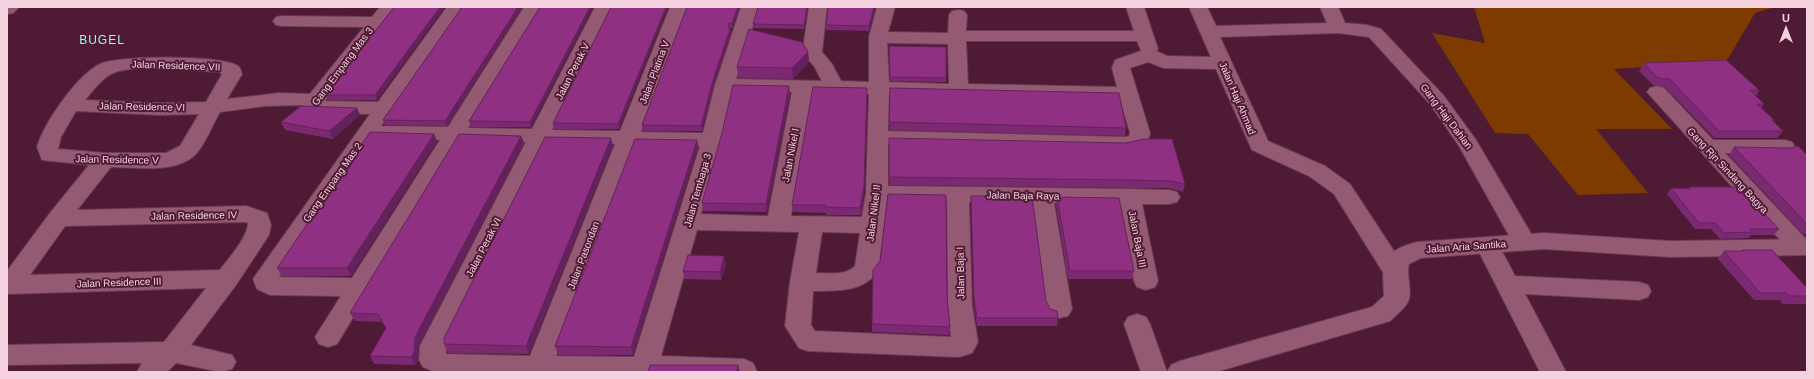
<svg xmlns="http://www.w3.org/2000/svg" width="1814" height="379" font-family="Arial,sans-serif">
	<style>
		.green { fill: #7e3b00 }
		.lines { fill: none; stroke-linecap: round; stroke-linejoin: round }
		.minor-casing { stroke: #693b52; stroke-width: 2 }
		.tertiary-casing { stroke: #693b52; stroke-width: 2 }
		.minor { fill: #955a73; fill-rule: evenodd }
		.tertiary { fill: #955a73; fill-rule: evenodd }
		.wall { fill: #7b2971 }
		.shaded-wall { fill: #64225c }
		.building { fill: #8f3083; stroke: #64225c }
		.labels { text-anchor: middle; stroke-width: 4; stroke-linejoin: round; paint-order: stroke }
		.street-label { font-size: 10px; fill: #f3d1de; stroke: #4f1a34 }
		.quarter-label { font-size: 12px; letter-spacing: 1px; fill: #99f9dd; stroke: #4f1a34 }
	</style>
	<rect width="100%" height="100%" fill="#4f1a34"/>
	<!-- green -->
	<path class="green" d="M 1474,7 L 1775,7 L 1755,13 L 1726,62 L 1614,69 L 1672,129 L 1596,129 L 1648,193 L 1578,195 L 1528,134 L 1495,133 L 1432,33 L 1485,43 Z"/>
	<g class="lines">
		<!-- minor casing -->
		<g class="minor-casing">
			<g id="minor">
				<path d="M 380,7 L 398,7 L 325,101 L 378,102 L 447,7 L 465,7 L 381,126 L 448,127 L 524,7 L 542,7 L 468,128 L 532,129 L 595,7 L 613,7 L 552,130 L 620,131 L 670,7 L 688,7 L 641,132 L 703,133 L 715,85 L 741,7 L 759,7 L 736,79 L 822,81 L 814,66 L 806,57 L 803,49 L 809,7 L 827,7 L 822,52 L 832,64 L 841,81 L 869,82 L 869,37 L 877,7 L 895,7 L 888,32 L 948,33 L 949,15 L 952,11 L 958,10 L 964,11 L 967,15 L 966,31 L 1134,31 L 1126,7 L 1144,7 L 1158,49 L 1156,51 L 1167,56 L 1211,57 L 1189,7 L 1207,7 L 1216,26 L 1327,23 L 1320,7 L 1338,7 L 1345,23 L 1367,25 L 1381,29 L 1444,96 L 1476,140 L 1536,242 L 1532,248 L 1524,250 L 1516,248 L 1459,146 L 1430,104 L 1369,37 L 1338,33 L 1220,37 L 1268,141 L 1325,166 L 1350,184 L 1407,271 L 1404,277 L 1395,280 L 1386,277 L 1334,194 L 1309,176 L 1252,150 L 1216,69 L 1164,68 L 1148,62 L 1130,68 L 1150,133 C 1148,147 1137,147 1125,149 L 888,144 L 888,186 L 1129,189 L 1169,190 L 1177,192 L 1180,197 L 1177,202 L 1169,204 L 1142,204 L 1158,281 L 1155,287 L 1146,290 L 1137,287 L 1134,281 L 1119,204 L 1054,203 L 1072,309 L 1068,316 L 1059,318 L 1050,316 L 1046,309 L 1032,202 L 969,202 L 972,306 L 978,342 L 972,353 L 959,357 L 808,351 L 799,348 L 785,326 L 790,282 L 799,232 L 697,230 L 661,356 L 744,359 L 753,363 L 757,372 L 435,372 L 423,367 L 419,360 L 420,346 L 526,142 L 461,140 L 337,344 L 328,347 L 319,344 L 315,337 L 341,296 L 270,295 L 257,289 L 253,279 L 370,114 L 310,113 L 303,111 L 300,107 L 302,105 L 265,106 L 220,112 C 213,124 204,146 195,155 C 175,174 136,167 111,167 L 77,210 L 246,206 L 267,213 L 271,225 L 269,235 L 236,285 L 191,345 L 232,355 L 236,362 L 232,369 L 221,372 L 176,363 L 167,372 L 137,372 L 142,363 L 7,365 L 7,345 L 164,342 L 206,288 L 7,294 L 7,271 L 50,213 L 89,165 L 42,160 L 37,147 C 44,123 77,75 100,64 C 118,55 223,55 238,66 C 241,68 241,71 242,74 L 227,99 L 279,93 L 310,94 L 364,27 L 282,26 L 276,25 L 273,21 L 276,17 L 282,16 L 372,17 ZM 966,41 L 1137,41 L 1141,51 L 1115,60 L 1112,68 L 1117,87 L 968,84 ZM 887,43 L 948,44 L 949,84 L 889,82 ZM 143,68 L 219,72 L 222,74 L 206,102 L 160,103 L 85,100 C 107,74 109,70 143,68 ZM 733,91 L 792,92 L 768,216 L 701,214 L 722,140 ZM 812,93 L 869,94 L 866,193 L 862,217 L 791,216 ZM 889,94 L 1120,99 L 1130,133 L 1129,136 L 1125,137 L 888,131 ZM 76,111 L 160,115 L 199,114 L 180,146 L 166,153 L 105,153 L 58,149 L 61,137 ZM 376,135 L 384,138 L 440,140 L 352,278 L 279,277 ZM 546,142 L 615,144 L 530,356 L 446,354 L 446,346 ZM 636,145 L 700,146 L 634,357 L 556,356 ZM 887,200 L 947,201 L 948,306 L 951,337 L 815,331 L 811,325 L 813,291 C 837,291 866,292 879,269 ZM 245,222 L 248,223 C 248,237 228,259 220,270 L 30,275 L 65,226 ZM 822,232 L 860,233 L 855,266 C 845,276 829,273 816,273 Z"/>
				<path d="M 1657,86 L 1664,88 L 1713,140 L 1785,140 L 1792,142 L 1795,147 L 1792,152 L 1785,154 L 1725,153 L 1807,240 L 1807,253 L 1800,255 L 1792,253 L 1647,92 L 1650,88 Z"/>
				<path d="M 1488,238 L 1496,240 L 1515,276 L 1639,282 L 1648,285 L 1651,291 L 1648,297 L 1639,300 L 1525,294 L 1566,372 L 1540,372 L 1476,246 L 1480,240 Z"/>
				<path d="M 1137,314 L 1146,317 L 1150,324 L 1167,372 L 1141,372 L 1124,324 L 1128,317 Z"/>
			</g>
		</g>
		<!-- tertiary casing -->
		<g class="tertiary-casing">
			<g id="tertiary">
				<path d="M 7,7 L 19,7 L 13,13 L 7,14 Z"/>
				<path d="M 1544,233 L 1670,241 L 1807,239 L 1807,255 L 1670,257 L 1544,249 L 1421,258 L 1409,264 C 1406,276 1412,288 1409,299 C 1407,307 1396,315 1390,321 L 1216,372 L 1167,372 L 1171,365 L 1180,361 L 1372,307 L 1384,296 C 1382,262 1381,252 1417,242 Z"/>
			</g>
		</g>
		<!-- minor -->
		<use href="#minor" class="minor"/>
		<!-- tertiary -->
		<use href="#tertiary" class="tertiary"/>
	</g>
	<!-- wall -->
	<g class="wall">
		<path d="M 394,7 L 377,100 L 328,100 L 326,95 Z"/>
		<path d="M 462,7 L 522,7 L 447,126 L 385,125 L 383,120 Z"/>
		<path d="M 540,7 L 531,127 L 471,127 L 469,121 Z"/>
		<path d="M 611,7 L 619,129 L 554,129 L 553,123 Z"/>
		<path d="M 687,7 L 740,7 L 732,28 L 730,28 L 731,34 L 714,85 L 702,131 L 643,131 L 642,125 Z"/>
		<path d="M 808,7 L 804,29 L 754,28 L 753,24 Z"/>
		<path d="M 828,7 L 875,7 L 869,31 L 826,30 L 826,25 Z"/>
		<path d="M 889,46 L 946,47 L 946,82 L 890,81 Z"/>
		<path d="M 808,52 L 809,62 L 793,79 L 738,78 L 737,67 Z"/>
		<path d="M 1644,63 L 1759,90 L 1756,96 L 1764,104 L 1761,108 L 1774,120 L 1773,122 L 1783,131 L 1777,138 L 1714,138 L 1665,87 L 1653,85 L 1639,71 Z"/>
		<path d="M 867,88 L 864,193 L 861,215 L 826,215 L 826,213 L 793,212 L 792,205 Z"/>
		<path d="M 790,93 L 767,212 L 703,211 L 702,203 Z"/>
		<path d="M 360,115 L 333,139 L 285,130 L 281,122 Z"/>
		<path d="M 889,122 L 1126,128 L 1125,136 L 890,130 Z"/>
		<path d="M 434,134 L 437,141 L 351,276 L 282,276 L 277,268 Z"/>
		<path d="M 521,136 L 524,143 L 419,345 L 418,361 L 415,365 L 374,364 L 370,356 L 386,328 L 382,322 L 355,321 L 350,313 Z"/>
		<path d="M 697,140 L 698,147 L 633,355 L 558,355 L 555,346 Z"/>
		<path d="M 1126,143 L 1185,184 L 1183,192 L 1169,188 L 1129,188 L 890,185 L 889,177 Z"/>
		<path d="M 613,145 L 529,354 L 448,353 L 444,344 Z"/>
		<path d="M 1734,147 L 1807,155 L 1807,234 L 1803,234 L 1729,155 Z"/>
		<path d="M 1689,187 L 1779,229 L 1774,235 L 1751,235 L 1749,238 L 1720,239 L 1711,229 L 1695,229 L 1667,194 L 1671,188 L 1687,189 Z"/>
		<path d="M 971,196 L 1046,301 L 1050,309 L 1058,318 L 1057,326 L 977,326 L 974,306 L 971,204 Z"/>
		<path d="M 1057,197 L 1134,271 L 1132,279 L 1068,279 L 1056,205 Z"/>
		<path d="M 1742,250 L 1807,288 L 1807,304 L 1782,304 L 1780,300 L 1754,300 L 1718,259 L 1724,251 L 1741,251 Z"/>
		<path d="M 724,256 L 726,264 L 721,280 L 684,279 L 683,271 Z"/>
		<path d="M 947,298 L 950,327 L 949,335 L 872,332 L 872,324 Z"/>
	</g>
	<!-- shaded-wall -->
	<g class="shaded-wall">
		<path d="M 440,7 L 445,7 L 377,100 L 375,95 Z"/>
		<path d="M 518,7 L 522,7 L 447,126 L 445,121 Z"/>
		<path d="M 590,7 L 593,7 L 531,127 L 530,122 Z"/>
		<path d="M 666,7 L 668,7 L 619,129 L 618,124 Z"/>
		<path d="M 738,7 L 740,7 L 732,28 L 732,23 Z"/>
		<path d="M 807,7 L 808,7 L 804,29 L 804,25 Z"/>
		<path d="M 874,7 L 875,7 L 869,31 L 869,26 Z"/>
		<path d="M 729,23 L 729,31 L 730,29 L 731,34 L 714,85 L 702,131 L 701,126 L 713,80 L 728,28 Z"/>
		<path d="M 808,52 L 809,62 L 793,79 L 792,68 Z"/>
		<path d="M 789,86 L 790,93 L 767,212 L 766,204 Z"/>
		<path d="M 867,88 L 864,193 L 861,215 L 860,208 Z"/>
		<path d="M 357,108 L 360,115 L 333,139 L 329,131 Z"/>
		<path d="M 434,134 L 437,141 L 351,276 L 347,268 Z"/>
		<path d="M 521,136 L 524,143 L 419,345 L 418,361 L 415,365 L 411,357 L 415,337 Z"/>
		<path d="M 611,138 L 613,145 L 529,354 L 526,346 Z"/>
		<path d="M 697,140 L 698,147 L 633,355 L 631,347 Z"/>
		<path d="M 724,256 L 726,264 L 721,280 L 720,272 Z"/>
		<path d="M 738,365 L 740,372 L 737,372 Z"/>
	</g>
	<!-- building -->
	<g class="building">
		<path d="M 394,7 L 440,7 L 375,95 L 326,95 Z"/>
		<path d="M 462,7 L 518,7 L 445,121 L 383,120 Z"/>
		<path d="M 540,7 L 590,7 L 530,122 L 469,121 Z"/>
		<path d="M 611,7 L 666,7 L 618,124 L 553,123 Z"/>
		<path d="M 687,7 L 738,7 L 732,23 L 729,23 L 728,28 L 730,29 L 713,80 L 701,126 L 642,125 Z"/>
		<path d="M 758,7 L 807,7 L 804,25 L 753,24 Z"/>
		<path d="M 828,7 L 874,7 L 869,26 L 826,25 Z"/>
		<path d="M 749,29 L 802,42 L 808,52 L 792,68 L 737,67 Z"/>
		<path d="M 889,46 L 946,47 L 946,78 L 890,77 Z"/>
		<path d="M 1726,60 L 1759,90 L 1750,90 L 1764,104 L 1757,104 L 1774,120 L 1772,120 L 1783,131 L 1719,131 L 1670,79 L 1658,78 L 1644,63 Z"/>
		<path d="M 733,85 L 789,86 L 766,204 L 702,203 L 722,133 Z"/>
		<path d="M 813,87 L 867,88 L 864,185 L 860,208 L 825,207 L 826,205 L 792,205 Z"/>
		<path d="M 890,88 L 1119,93 L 1126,128 L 889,122 Z"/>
		<path d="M 301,106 L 357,108 L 329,131 L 281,122 Z"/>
		<path d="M 370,132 L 434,134 L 347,268 L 277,268 Z"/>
		<path d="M 459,134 L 521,136 L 415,337 L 414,353 L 411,357 L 370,356 L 386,328 L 378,314 L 350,313 Z"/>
		<path d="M 545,137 L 611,138 L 526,346 L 444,344 L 444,338 Z"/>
		<path d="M 889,138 L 1126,143 L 1144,139 L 1172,139 L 1185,184 L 1171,181 L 1131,180 L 889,177 Z"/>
		<path d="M 635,139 L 697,140 L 631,347 L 555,346 Z"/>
		<path d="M 1798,146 L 1807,155 L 1807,224 L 1734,147 L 1790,148 Z"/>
		<path d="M 1689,187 L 1740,187 L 1779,229 L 1750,229 L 1753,232 L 1724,233 L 1715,223 L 1699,223 L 1671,188 L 1691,189 Z"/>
		<path d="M 888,194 L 946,195 L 947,298 L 950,327 L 872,324 L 873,270 L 880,261 Z"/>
		<path d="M 971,196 L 1032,196 L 1046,301 L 1050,309 L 1057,311 L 1058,318 L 977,318 L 974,298 Z"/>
		<path d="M 1057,197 L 1119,198 L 1134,271 L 1070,271 Z"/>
		<path d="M 1742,250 L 1772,250 L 1807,288 L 1807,296 L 1789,296 L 1786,293 L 1760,293 L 1724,251 L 1743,251 Z"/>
		<path d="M 688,255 L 724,256 L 720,272 L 683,271 Z"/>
		<path d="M 650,365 L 738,365 L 737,372 L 648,372 Z"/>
	</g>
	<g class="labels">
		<!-- street labels -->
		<g class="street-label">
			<text transform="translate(176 65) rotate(2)" y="4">Jalan Residence VII</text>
			<text transform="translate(342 66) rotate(-53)" y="4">Gang Empang Mas 3</text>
			<text transform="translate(572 71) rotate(-63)" y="4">Jalan Perak V</text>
			<text transform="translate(654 72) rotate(-69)" y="4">Jalan Platina V</text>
			<text transform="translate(1238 98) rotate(67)" y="4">Jalan Haji Ahmad</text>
			<text transform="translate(142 106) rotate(1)" y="4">Jalan Residence VI</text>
			<text transform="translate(1447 116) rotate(53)" y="4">Gang Haji Dahlan</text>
			<text transform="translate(790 155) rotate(-79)" y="4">Jalan Nikel I</text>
			<text transform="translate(117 159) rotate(1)" y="4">Jalan Residence V</text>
			<text transform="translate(1728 170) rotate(47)" y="4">Gang Rjn Sindang Bagya</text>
			<text transform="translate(332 182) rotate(-55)" y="4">Gang Empang Mas 2</text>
			<text transform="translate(697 190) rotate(-74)" y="4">Jalan Tembaga 3</text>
			<text transform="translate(1023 195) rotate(1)" y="4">Jalan Baja Raya</text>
			<text transform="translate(873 213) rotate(-83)" y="4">Jalan Nikel II</text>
			<text transform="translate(194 215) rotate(-1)" y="4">Jalan Residence IV</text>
			<text transform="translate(1138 239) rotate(79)" y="4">Jalan Baja III</text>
			<text transform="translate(1466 246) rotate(-4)" y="4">Jalan Aria Santika</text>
			<text transform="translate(483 247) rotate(-63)" y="4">Jalan Perak VI</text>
			<text transform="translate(583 255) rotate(-69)" y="4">Jalan Pasondan</text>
			<text transform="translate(960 273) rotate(-91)" y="4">Jalan Baja I</text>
			<text transform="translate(119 282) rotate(-2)" y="4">Jalan Residence III</text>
		</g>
		<!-- quarter labels -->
		<g class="quarter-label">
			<text x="102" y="44">BUGEL</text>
		</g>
	</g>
	<!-- border -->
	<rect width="1814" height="379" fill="none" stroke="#f3d1de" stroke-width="16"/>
	<!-- north arrow -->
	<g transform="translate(1786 28)" stroke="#4f1a34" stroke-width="3" paint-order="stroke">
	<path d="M0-3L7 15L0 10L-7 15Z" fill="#f3d1de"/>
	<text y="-6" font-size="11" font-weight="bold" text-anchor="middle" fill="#f3d1de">U</text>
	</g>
</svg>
